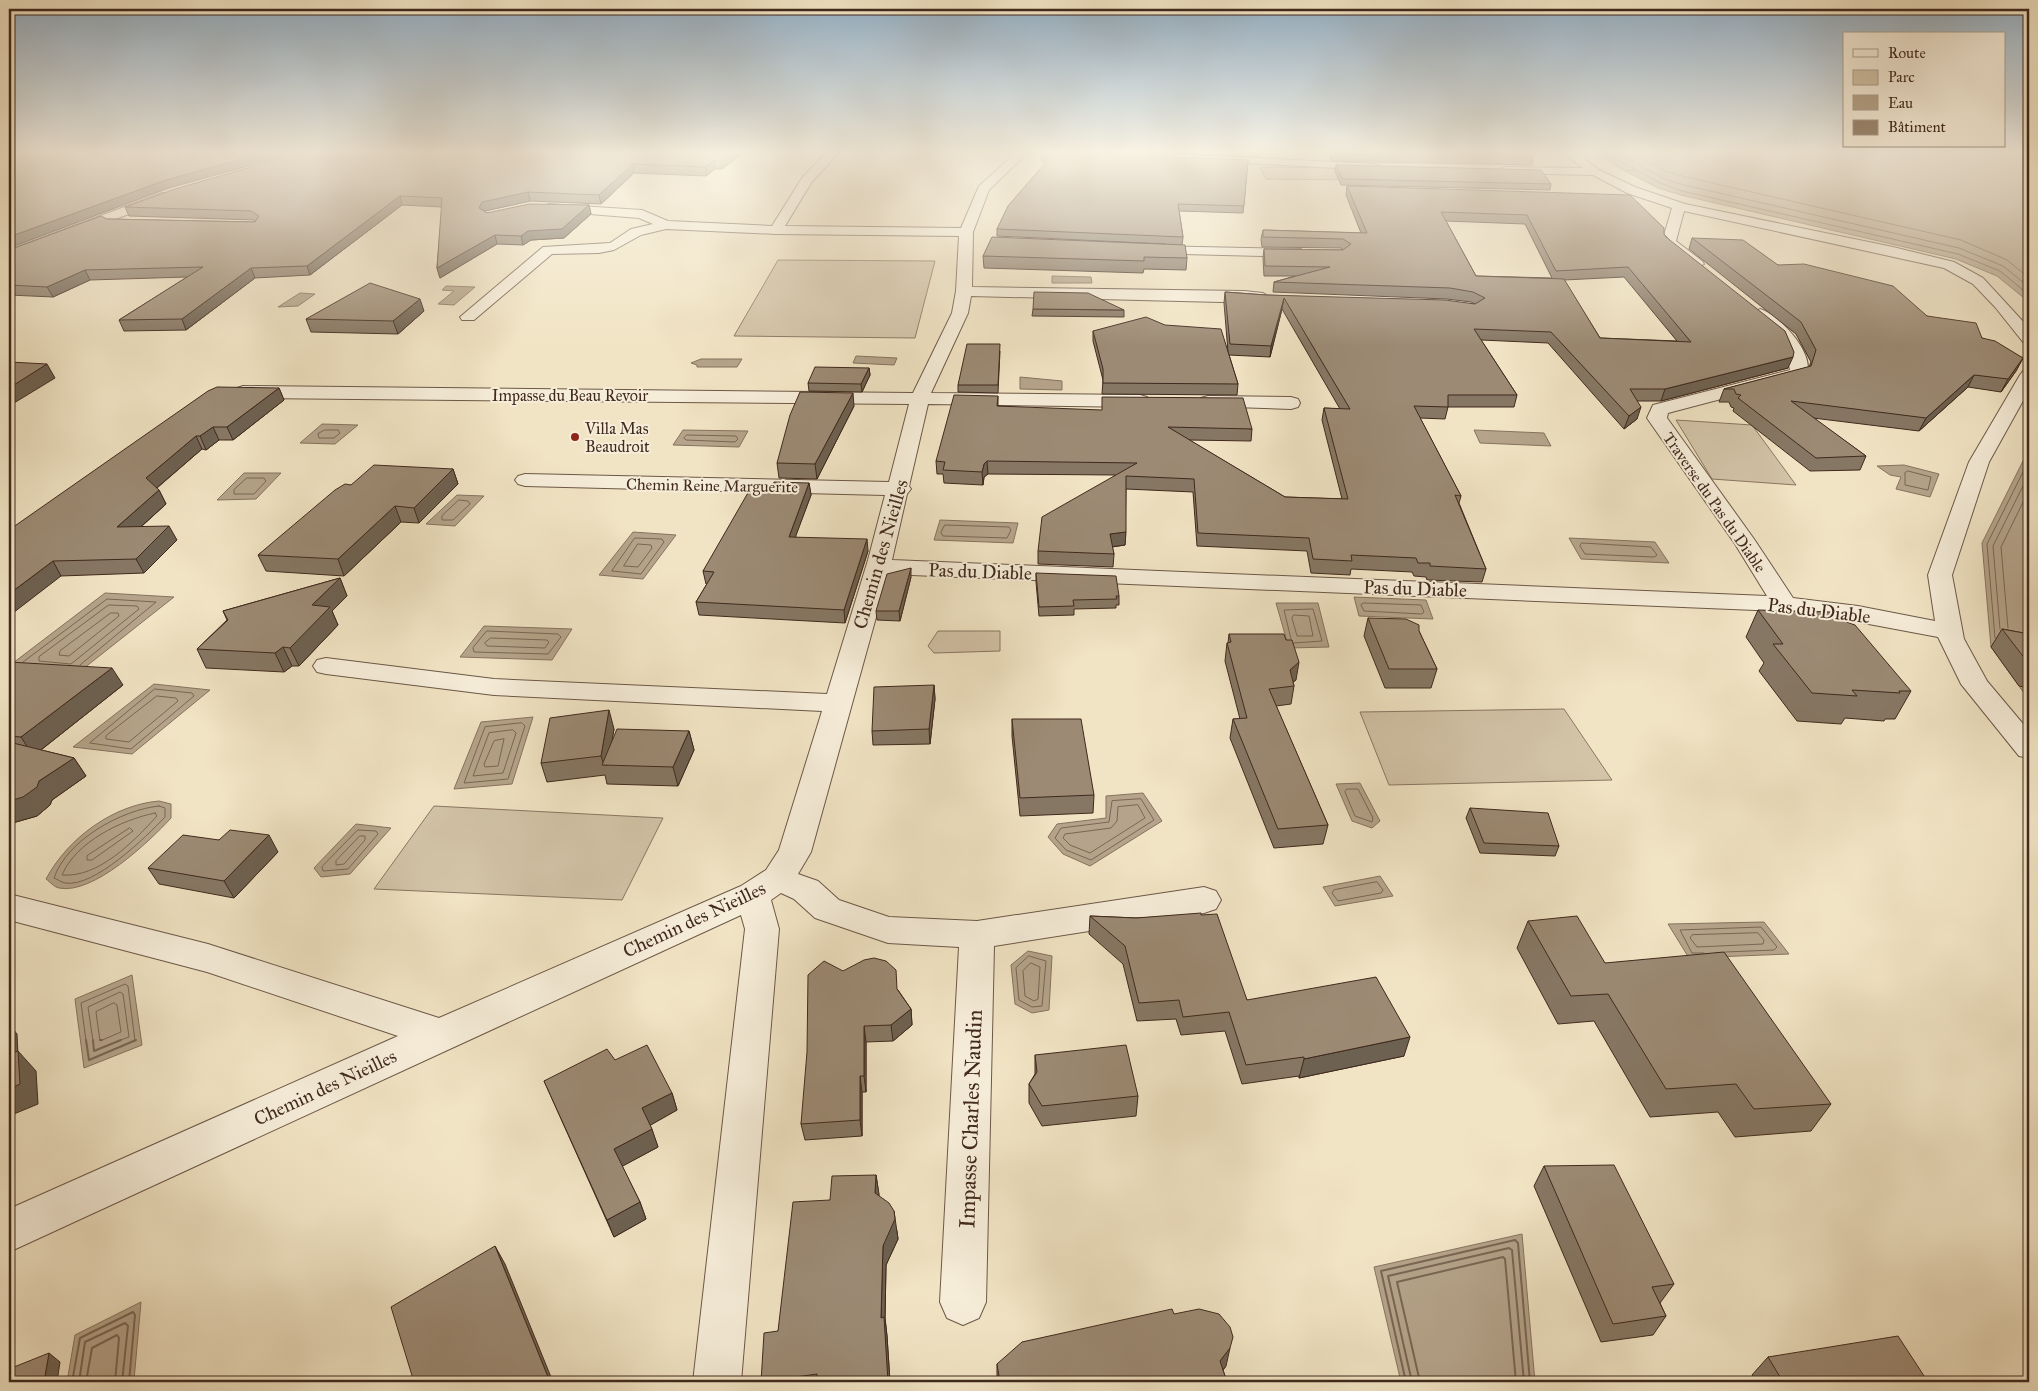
<svg xmlns="http://www.w3.org/2000/svg" width="2038" height="1391" font-family="'IM FELL Great Primer',serif">
	<style>
		.green { fill: #d3c4a8; stroke: #8a7662 }
		.water { fill: #b5a48b; stroke: #86735f }
		.lines { fill: none; stroke-linecap: round; stroke-linejoin: round }
		.shore-far1 { stroke: #7a6654; stroke-width: 1 }
		.shore { stroke: #7a6654; stroke-width: 2 }
		.minor-casing { stroke: #6c5847; stroke-width: 2 }
		.minor { fill: #f6edd9; fill-rule: evenodd }
		.wall { fill: #867764; stroke: #40291d; fill-rule: evenodd }
		.shaded-wall { fill: #6d6151; stroke: #40291d }
		.building { fill: #9c8a74; stroke: #40291d; fill-rule: evenodd }
		.poi-dot { fill: #8f2418; stroke: #f6edd9; stroke-width: 2 }
		.labels { text-anchor: middle; stroke-width: 4; stroke-linejoin: round; paint-order: stroke }
		.far-street-label { font-size: 16px; fill: #40291d; stroke: #f6edd9 }
		.far-poi-label { font-size: 16px; fill: #40291d; stroke: #f6edd9; text-anchor: start }
		.street-label { font-size: 19px; fill: #40291d; stroke: #f6edd9 }
		.near-street-label { font-size: 22px; fill: #40291d; stroke: #f6edd9 }
	</style>
	<rect width="100%" height="100%" fill="#f1e4c4"/>
	<filter id="stains"><feTurbulence type="fractalNoise" baseFrequency=".004" numOctaves="4"/><feColorMatrix values="0 0 0 0 .2 0 0 0 0 .09 0 0 0 0 .02 0 0 0 .5 -.17"/></filter>
	<radialGradient id="worn" r=".72"><stop offset=".6" stop-color="#630" stop-opacity="0"/><stop offset="1" stop-color="#630" stop-opacity=".3"/></radialGradient>
	<!-- green -->
	<g class="green">
		<path d="M 1260,167 L 1342,168 L 1346,180 L 1266,179 Z"/>
		<path d="M 778,260 L 935,261 L 915,338 L 734,336 Z"/>
		<path d="M 1676,420 L 1752,425 L 1796,485 L 1712,479 Z"/>
		<path d="M 938,631 L 1000,631 L 1000,651 L 934,653 L 928,646 Z"/>
		<path d="M 1564,709 L 1612,780 L 1389,785 L 1360,712 Z"/>
		<path d="M 434,806 L 663,818 L 622,900 L 374,889 Z"/>
	</g>
	<!-- water -->
	<g class="water">
		<path d="M 1594,152 L 2029,152 L 2029,302 L 1997,276 L 1956,259 L 1681,195 L 1658,188 L 1625,171 L 1637,170 L 1623,170 Z"/>
		<path d="M 1052,276 L 1091,277 L 1092,283 L 1052,283 Z"/>
		<path d="M 446,286 L 475,287 L 454,305 L 438,304 L 454,291 L 442,290 Z"/>
		<path d="M 300,293 L 315,294 L 298,306 L 278,307 Z"/>
		<path d="M 856,356 L 897,358 L 894,365 L 853,363 Z"/>
		<path d="M 701,359 L 742,359 L 737,367 L 697,367 L 697,365 L 691,363 Z"/>
		<path d="M 1020,377 L 1062,381 L 1062,390 L 1020,389 Z"/>
		<path d="M 322,424 L 358,425 L 335,444 L 300,443 Z"/>
		<path d="M 683,430 L 748,431 L 739,447 L 673,445 Z"/>
		<path d="M 1474,430 L 1544,433 L 1551,446 L 1480,443 Z"/>
		<path d="M 2029,449 L 2029,700 L 1991,647 L 1982,543 Z"/>
		<path d="M 1904,465 L 1939,474 L 1930,497 L 1896,489 L 1901,477 L 1890,475 L 1877,466 Z"/>
		<path d="M 244,473 L 281,473 L 256,499 L 217,500 Z"/>
		<path d="M 457,495 L 484,496 L 455,526 L 426,524 Z"/>
		<path d="M 940,520 L 1018,523 L 1013,543 L 934,540 Z"/>
		<path d="M 633,532 L 676,535 L 643,579 L 599,575 Z"/>
		<path d="M 1569,538 L 1655,542 L 1669,563 L 1581,559 Z"/>
		<path d="M 105,593 L 174,597 L 74,676 L 9,666 Z"/>
		<path d="M 1354,597 L 1426,600 L 1433,619 L 1359,616 Z"/>
		<path d="M 1276,603 L 1318,603 L 1329,647 L 1289,648 Z"/>
		<path d="M 484,626 L 572,629 L 552,660 L 460,657 Z"/>
		<path d="M 154,684 L 210,690 L 132,754 L 73,747 Z"/>
		<path d="M 533,717 L 512,784 L 454,789 L 481,722 Z"/>
		<path d="M 1360,783 L 1380,821 L 1372,828 L 1352,821 L 1336,784 Z"/>
		<path d="M 1143,793 L 1162,821 L 1090,866 L 1063,854 L 1048,837 L 1057,824 L 1106,818 L 1106,796 Z"/>
		<path d="M 159,801 L 171,804 L 171,818 C 149,842 93,895 59,888 C 54,887 50,882 46,879 C 68,838 113,805 159,801 Z"/>
		<path d="M 356,824 L 391,828 L 350,874 L 321,877 L 314,868 Z"/>
		<path d="M 1380,876 L 1393,896 L 1335,906 L 1323,887 Z"/>
		<path d="M 1764,922 L 1789,954 L 1689,958 L 1668,924 Z"/>
		<path d="M 1028,951 L 1052,956 L 1049,1010 L 1032,1013 L 1015,1004 L 1011,965 Z"/>
		<path d="M 132,975 L 142,1045 L 84,1068 L 75,999 Z"/>
		<path d="M 1522,1234 L 1535,1382 L 1401,1382 L 1374,1267 Z"/>
		<path d="M 141,1302 L 134,1380 L 131,1382 L 67,1382 L 75,1335 Z"/>
	</g>
	<g class="lines">
		<!-- shore-far1 -->
		<g class="shore-far1">
			<path d="M 1604,152 L 1660,183 L 1682,191 L 1958,254 L 2000,271 L 2029,295"/>
			<path d="M 1616,152 L 1662,178 L 1684,185 L 1959,248 L 2003,266 L 2029,287"/>
			<path d="M 1630,152 L 1665,171 L 1686,177 L 1961,240 L 2007,260 L 2029,278"/>
			<path d="M 325,430 L 338,430 L 340,433 L 334,438 L 319,438 L 318,434 Z"/>
			<path d="M 687,435 L 736,436 L 738,439 L 735,442 L 686,440 L 684,438 Z"/>
			<path d="M 1908,471 L 1931,477 L 1928,490 L 1905,485 L 1905,473 Z"/>
			<path d="M 247,478 L 264,478 L 266,481 L 254,494 L 234,494 L 234,490 Z"/>
			<path d="M 459,500 L 468,501 L 470,504 L 453,520 L 442,520 L 442,516 Z"/>
			<path d="M 945,525 L 1009,527 L 1011,530 L 1007,538 L 943,536 L 941,533 Z"/>
			<path d="M 635,538 L 662,539 L 664,542 L 641,574 L 612,571 Z"/>
			<path d="M 1582,543 L 1651,547 L 1657,555 L 1654,557 L 1585,554 L 1580,546 Z"/>
			<path d="M 638,544 L 651,545 L 652,548 L 638,567 L 624,566 Z"/>
			<path d="M 1364,603 L 1421,605 L 1424,612 L 1422,614 L 1364,611 L 1361,605 Z"/>
			<path d="M 109,605 L 137,606 L 139,609 L 71,664 L 39,661 L 39,657 Z"/>
			<path d="M 111,613 L 118,613 L 119,616 L 69,656 L 59,655 L 60,651 Z"/>
			<path d="M 1294,615 L 1309,616 L 1313,636 L 1297,636 L 1292,618 Z"/>
			<path d="M 2008,628 L 2001,547 L 2029,490"/>
			<path d="M 2000,629 L 1993,546 L 2029,474"/>
			<path d="M 487,631 L 558,634 L 561,637 L 548,654 L 474,652 L 473,648 Z"/>
			<path d="M 491,638 L 547,640 L 549,642 L 545,648 L 487,646 L 485,643 Z"/>
			<path d="M 1995,638 L 1987,544 L 2029,460"/>
			<path d="M 1291,639 L 1284,610 L 1313,609 L 1322,641 L 1294,643"/>
			<path d="M 23,662 L 107,599 L 156,602 L 80,665"/>
			<path d="M 155,689 L 192,693 L 194,696 L 131,749 L 90,743 Z"/>
			<path d="M 157,696 L 176,698 L 178,701 L 129,742 L 106,739 L 106,736 Z"/>
			<path d="M 522,723 L 525,726 L 508,779 L 464,783 L 485,727 Z"/>
			<path d="M 513,730 L 516,733 L 503,773 L 473,776 L 489,733 Z"/>
			<path d="M 504,739 L 498,766 L 485,767 L 484,764 L 494,741 Z"/>
			<path d="M 1347,789 L 1358,789 L 1373,818 L 1372,822 L 1355,816 L 1345,792 Z"/>
			<path d="M 1141,799 L 1154,820 L 1091,860 L 1066,850 L 1055,838 L 1061,828 L 1109,822 L 1112,801 Z"/>
			<path d="M 1138,805 L 1145,818 L 1090,853 L 1070,845 L 1063,838 L 1065,834 L 1111,828 L 1117,821 L 1118,807 Z"/>
			<path d="M 159,806 L 165,808 L 165,817 C 146,837 94,888 65,883 C 61,882 57,879 54,878 C 67,840 121,810 159,806 Z"/>
			<path d="M 155,813 L 157,816 C 134,841 99,878 62,875 C 76,842 121,820 155,813 Z"/>
			<path d="M 130,828 L 133,831 L 92,860 L 87,860 L 87,856 Z"/>
			<path d="M 358,830 L 376,831 L 378,834 L 348,869 L 323,871 L 322,867 Z"/>
			<path d="M 360,836 L 365,836 L 365,840 L 344,864 L 336,865 L 336,861 Z"/>
			<path d="M 1377,882 L 1383,890 L 1381,893 L 1338,901 L 1332,893 L 1334,890 Z"/>
			<path d="M 1758,933 L 1764,940 L 1763,944 L 1697,947 L 1690,938 L 1692,935 Z"/>
			<path d="M 1704,953 L 1692,953 L 1680,930 L 1761,927 L 1777,947 L 1774,950 L 1725,952"/>
			<path d="M 1029,956 L 1046,961 L 1042,1006 L 1032,1007 L 1019,1000 L 1016,968 Z"/>
			<path d="M 1031,963 L 1040,967 L 1038,999 L 1034,1001 L 1025,996 L 1023,971 Z"/>
			<path d="M 114,1003 L 117,1005 L 121,1032 L 100,1041 L 96,1012 Z"/>
			<path d="M 86,1041 L 81,1003 L 125,984 L 128,986 L 135,1041"/>
			<path d="M 93,1041 L 88,1007 L 120,992 L 123,994 L 129,1037 L 118,1041"/>
		</g>
		<!-- shore -->
		<g class="shore">
			<path d="M 86,1040 L 89,1060 L 136,1040"/>
			<path d="M 93,1040 L 94,1051 L 121,1040"/>
			<path d="M 100,1040 L 102,1040"/>
			<path d="M 72,1382 L 80,1338 L 133,1312 L 135,1315 L 129,1382"/>
			<path d="M 79,1382 L 85,1342 L 125,1323 L 128,1326 L 122,1382"/>
			<path d="M 86,1382 L 92,1348 L 117,1335 L 119,1338 L 115,1382"/>
			<path d="M 1406,1382 L 1381,1271 L 1515,1240 L 1518,1243 L 1530,1382"/>
			<path d="M 1412,1382 L 1388,1276 L 1509,1248 L 1512,1250 L 1524,1382"/>
			<path d="M 1420,1382 L 1397,1282 L 1503,1257 L 1505,1259 L 1516,1382"/>
		</g>
		<!-- minor casing -->
		<g class="minor-casing">
			<g id="minor">
				<path d="M 827,152 L 839,152 L 811,183 L 785,226 L 961,228 L 979,186 L 1017,152 L 1028,152 L 989,190 L 973,232 L 972,287 L 1244,291 L 1263,293 L 1271,298 L 1263,303 L 971,296 L 968,313 L 931,393 L 1140,395 L 1147,397 L 1149,401 L 1147,405 L 1140,407 L 928,404 L 909,486 L 911,489 L 907,494 L 892,560 L 1767,596 L 1735,544 L 1647,418 L 1653,405 L 1790,370 L 1784,347 L 1752,314 L 1760,309 C 1779,314 1819,357 1805,377 L 1668,413 L 1667,418 L 1754,539 L 1793,598 L 1858,606 L 1935,621 L 1928,575 L 1969,462 L 2020,375 L 2023,371 L 2029,370 L 2029,390 L 1989,462 L 1952,575 L 1964,639 L 1987,681 L 2029,731 L 2029,758 L 2019,756 L 1961,684 L 1938,637 L 1858,622 L 1780,611 L 888,574 L 811,852 L 798,874 L 818,881 L 839,900 L 889,917 L 977,921 L 1204,887 L 1216,891 L 1221,900 L 1216,909 L 1204,913 L 994,946 L 986,1302 L 979,1318 L 963,1325 L 947,1318 L 940,1302 L 959,947 L 888,943 L 815,918 L 794,899 L 781,893 L 771,900 L 779,929 L 741,1382 L 693,1382 L 745,929 L 741,915 L 9,1252 L 9,1209 L 398,1036 L 207,972 L 9,920 L 9,894 L 208,944 L 439,1018 L 741,886 L 766,870 L 779,850 L 822,711 L 494,695 L 326,674 L 317,672 L 313,666 L 317,660 L 326,658 L 494,679 L 827,694 L 868,560 L 885,495 L 525,486 L 518,484 L 515,480 L 518,476 L 525,474 L 889,482 L 909,404 L 243,398 L 237,396 L 234,392 L 237,388 L 243,386 L 913,393 L 952,313 L 956,291 L 959,236 L 776,234 L 666,229 L 641,235 L 614,250 L 599,253 L 552,254 L 474,320 L 462,320 L 460,317 L 543,247 L 610,243 L 631,229 L 653,224 L 639,218 L 553,211 L 548,210 L 547,207 L 548,204 L 642,210 L 668,221 L 772,226 L 802,178 Z"/>
				<path d="M 1562,152 L 1575,152 L 1599,170 L 1635,187 L 1685,204 L 1893,247 L 1954,262 L 1983,278 L 2029,328 L 2029,343 L 2023,342 L 1995,307 L 1973,284 L 1944,268 L 1684,211 L 1676,241 L 1702,261 L 1704,264 L 1697,268 L 1692,267 L 1662,242 L 1672,208 L 1627,193 L 1593,175 L 1504,173 L 1498,170 L 1504,167 L 1583,168 Z"/>
				<path d="M 1212,156 L 1374,164 L 1380,167 L 1374,170 L 1208,161 L 1206,159 Z"/>
				<path d="M 162,193 L 166,194 L 168,197 L 166,200 L 9,259 L 9,250 Z"/>
				<path d="M 1149,246 L 1301,249 L 1308,253 L 1301,257 L 1144,253 L 1142,250 Z"/>
				<path d="M 1208,396 L 1291,397 L 1298,399 L 1300,403 L 1298,407 L 1291,409 L 1201,406 L 1199,402 L 1201,398 Z"/>
			</g>
		</g>
		<!-- minor -->
		<use href="#minor" class="minor"/>
	</g>
	<!-- wall -->
	<g class="wall">
		<path d="M 303,152 L 745,152 L 722,169 L 715,169 L 706,176 L 634,173 L 601,204 L 530,201 L 485,211 L 487,213 L 589,205 L 591,214 L 564,238 L 531,240 L 523,245 L 497,244 L 440,278 L 437,268 L 442,207 L 402,205 L 310,275 L 255,278 L 186,330 L 124,331 L 119,320 L 187,277 L 90,280 L 53,297 L 9,295 L 9,250 L 107,219 L 255,222 L 256,221 L 254,220 L 129,216 L 125,207 Z"/>
		<path d="M 1131,152 L 1261,152 L 1260,158 Z"/>
		<path d="M 1328,152 L 1529,152 L 1533,158 L 1532,165 L 1331,161 Z"/>
		<path d="M 1041,155 L 1248,160 L 1243,213 L 1179,211 L 1183,237 L 1182,245 L 1187,258 L 1186,270 L 1144,269 L 1143,273 L 984,268 L 983,256 L 1165,244 L 997,236 L 997,229 L 1047,162 L 1041,161 Z"/>
		<path d="M 1336,165 L 1551,184 L 1550,190 L 1341,185 L 1335,171 Z"/>
		<path d="M 1347,186 L 1664,234 L 1788,368 L 1661,401 L 1637,401 L 1637,419 L 1624,429 L 1548,343 L 1481,340 L 1517,395 L 1514,407 L 1448,407 L 1445,419 L 1420,418 L 1461,496 L 1459,503 L 1486,569 L 1482,582 L 1427,580 L 1426,577 L 1414,576 L 1412,572 L 1351,569 L 1350,575 L 1311,573 L 1307,551 L 1197,546 L 1193,492 L 1126,489 L 1125,545 L 1112,547 L 1114,554 L 1113,567 L 1038,564 L 1038,551 L 1115,475 L 988,474 L 984,477 L 983,485 L 944,483 L 943,474 L 937,474 L 936,461 L 998,396 L 998,406 L 1252,429 L 1251,441 L 1189,440 L 1285,497 L 1342,499 L 1322,420 L 1324,408 L 1340,409 L 1282,309 L 1270,357 L 1229,355 L 1238,384 L 1237,395 L 1102,394 L 1103,380 L 1093,341 L 1093,331 L 1228,352 L 1224,303 L 1225,292 L 1266,295 L 1475,304 L 1471,302 L 1447,299 L 1273,292 L 1274,282 L 1295,276 L 1264,276 L 1263,258 L 1264,249 L 1343,250 L 1341,248 L 1262,247 L 1261,239 L 1263,230 L 1361,233 L 1346,195 ZM 1446,221 L 1525,224 L 1552,278 L 1476,276 ZM 1624,277 L 1677,341 L 1600,338 L 1564,280 Z"/>
		<path d="M 1692,238 L 1778,265 L 1927,316 L 1982,338 L 2023,358 L 2016,371 L 2001,392 L 1968,387 L 1919,431 L 1813,418 L 1866,456 L 1860,470 L 1810,471 L 1733,411 L 1734,408 L 1731,407 L 1729,402 L 1719,402 L 1724,389 L 1809,367 L 1811,362 L 1796,334 L 1689,249 Z"/>
		<path d="M 1033,309 L 1124,310 L 1124,317 L 1032,316 Z"/>
		<path d="M 424,311 L 398,334 L 311,332 L 306,319 Z"/>
		<path d="M 1000,351 L 998,393 L 958,392 L 958,385 Z"/>
		<path d="M 869,368 L 870,375 L 862,392 L 809,391 L 808,383 Z"/>
		<path d="M 279,388 L 284,400 L 233,440 L 219,440 L 206,450 L 202,449 L 157,488 L 159,490 L 166,504 L 141,527 L 177,540 L 144,573 L 61,576 L 9,530 Z"/>
		<path d="M 854,406 L 817,479 L 779,478 L 777,463 Z"/>
		<path d="M 453,469 L 458,484 L 419,523 L 401,522 L 344,576 L 266,571 L 258,555 L 351,485 Z"/>
		<path d="M 809,483 L 811,495 L 795,537 L 868,551 L 845,623 L 699,615 L 696,602 L 707,584 L 706,584 L 703,571 L 771,491 Z"/>
		<path d="M 1036,573 L 1119,596 L 1119,605 L 1116,605 L 1116,608 L 1074,609 L 1074,615 L 1039,616 L 1036,582 Z"/>
		<path d="M 911,577 L 900,621 L 877,620 L 876,611 Z"/>
		<path d="M 340,578 L 347,596 L 332,611 L 338,625 L 299,666 L 292,666 L 284,672 L 206,668 L 197,649 L 227,620 L 223,611 Z"/>
		<path d="M 1758,610 L 1911,691 L 1895,719 L 1885,719 L 1884,721 L 1845,718 L 1841,724 L 1797,721 L 1759,671 L 1764,663 L 1746,637 Z"/>
		<path d="M 1368,618 L 1419,631 L 1437,669 L 1431,688 L 1385,688 L 1364,636 Z"/>
		<path d="M 2002,629 L 2029,634 L 2029,688 L 2019,686 L 1991,647 Z"/>
		<path d="M 1229,634 L 1296,680 L 1293,682 L 1294,686 L 1291,704 L 1276,706 L 1328,825 L 1323,844 L 1274,848 L 1230,738 L 1233,719 L 1240,719 L 1225,661 L 1227,643 L 1228,643 Z"/>
		<path d="M 9,662 L 123,685 L 41,750 L 74,758 L 86,776 L 52,800 L 50,805 L 37,816 L 9,824 Z"/>
		<path d="M 934,685 L 935,699 L 930,744 L 873,745 L 872,731 Z"/>
		<path d="M 1012,719 L 1094,795 L 1093,813 L 1020,816 L 1012,736 Z"/>
		<path d="M 614,729 L 612,739 L 689,731 L 694,750 L 678,786 L 607,784 L 605,775 L 547,782 L 541,763 Z"/>
		<path d="M 1470,808 L 1559,846 L 1555,856 L 1480,853 L 1466,818 Z"/>
		<path d="M 219,840 L 278,852 L 234,898 L 159,884 L 148,868 Z"/>
		<path d="M 1201,915 L 1247,1000 L 1404,1056 L 1299,1078 L 1299,1076 L 1242,1084 L 1225,1031 L 1181,1035 L 1176,1019 L 1137,1021 L 1123,964 L 1089,934 L 1090,916 L 1136,918 Z"/>
		<path d="M 1528,921 L 1605,963 L 1831,1104 L 1811,1131 L 1735,1137 L 1718,1112 L 1650,1117 L 1594,1021 L 1558,1024 L 1517,948 Z"/>
		<path d="M 843,971 L 898,990 L 911,1009 L 912,1025 L 893,1041 L 866,1042 L 866,1092 L 862,1092 L 862,1136 L 805,1140 L 801,1124 Z"/>
		<path d="M 1035,1055 L 1138,1096 L 1136,1116 L 1042,1126 L 1029,1103 L 1029,1084 L 1035,1074 Z"/>
		<path d="M 615,1060 L 672,1093 L 677,1110 L 650,1125 L 658,1147 L 622,1166 L 640,1202 L 646,1219 L 614,1237 L 544,1081 Z"/>
		<path d="M 1544,1166 L 1674,1284 L 1660,1303 L 1666,1316 L 1653,1335 L 1601,1342 L 1534,1186 Z"/>
		<path d="M 876,1175 L 879,1196 L 897,1231 L 898,1239 L 886,1265 L 885,1318 L 887,1336 L 890,1382 L 761,1382 L 778,1331 L 830,1200 Z"/>
		<path d="M 1174,1314 L 1226,1366 L 1223,1370 L 1227,1382 L 997,1382 L 997,1364 Z"/>
		<path d="M 1768,1357 L 1928,1382 L 1756,1382 L 1752,1375 Z"/>
	</g>
	<!-- shaded-wall -->
	<g class="shaded-wall">
		<path d="M 267,152 L 298,152 L 169,188 L 9,248 L 9,237 L 166,180 Z"/>
		<path d="M 733,152 L 745,152 L 722,169 L 721,161 Z"/>
		<path d="M 714,161 L 715,169 L 706,176 L 705,167 Z"/>
		<path d="M 633,164 L 634,173 L 601,204 L 599,195 Z"/>
		<path d="M 528,192 L 530,201 L 485,211 L 479,208 L 482,202 Z"/>
		<path d="M 400,196 L 402,205 L 310,275 L 307,266 Z"/>
		<path d="M 589,205 L 591,214 L 564,238 L 531,240 L 523,245 L 521,236 L 528,231 Z"/>
		<path d="M 495,235 L 497,244 L 440,278 L 437,268 Z"/>
		<path d="M 251,268 L 255,278 L 186,330 L 182,319 Z"/>
		<path d="M 85,270 L 90,280 L 53,297 L 47,287 Z"/>
		<path d="M 1284,298 L 1282,309 L 1270,357 L 1271,346 Z"/>
		<path d="M 420,299 L 424,311 L 398,334 L 393,321 Z"/>
		<path d="M 1793,357 L 1788,368 L 1661,401 L 1665,389 Z"/>
		<path d="M 2023,358 L 2016,371 L 2001,392 L 2008,379 Z"/>
		<path d="M 47,364 L 55,378 L 9,406 L 9,388 Z"/>
		<path d="M 869,368 L 870,375 L 862,392 L 861,384 Z"/>
		<path d="M 1974,375 L 1968,387 L 1919,431 L 1926,418 Z"/>
		<path d="M 279,388 L 284,400 L 233,440 L 227,427 Z"/>
		<path d="M 853,393 L 854,406 L 817,479 L 815,464 Z"/>
		<path d="M 1641,407 L 1637,419 L 1624,429 L 1629,416 Z"/>
		<path d="M 213,427 L 219,440 L 206,450 L 200,436 Z"/>
		<path d="M 196,436 L 202,449 L 153,491 L 146,478 Z"/>
		<path d="M 987,461 L 988,474 L 984,477 L 983,485 L 982,472 L 984,464 Z"/>
		<path d="M 453,469 L 458,484 L 419,523 L 414,508 Z"/>
		<path d="M 809,483 L 811,495 L 791,549 L 789,537 Z"/>
		<path d="M 159,490 L 166,504 L 125,541 L 117,527 Z"/>
		<path d="M 395,506 L 401,522 L 344,576 L 338,559 Z"/>
		<path d="M 169,526 L 177,540 L 144,573 L 136,559 Z"/>
		<path d="M 1126,532 L 1125,545 L 1110,547 L 1110,534 Z"/>
		<path d="M 867,539 L 868,551 L 845,623 L 844,610 Z"/>
		<path d="M 53,561 L 61,576 L 9,616 L 9,594 Z"/>
		<path d="M 911,568 L 911,577 L 900,621 L 899,611 Z"/>
		<path d="M 340,578 L 347,596 L 332,611 L 338,625 L 299,666 L 290,648 L 312,605 Z"/>
		<path d="M 283,647 L 292,666 L 284,672 L 275,653 Z"/>
		<path d="M 1299,662 L 1296,680 L 1286,687 L 1290,670 Z"/>
		<path d="M 112,668 L 123,685 L 33,756 L 21,737 Z"/>
		<path d="M 934,685 L 935,699 L 930,744 L 929,729 Z"/>
		<path d="M 609,710 L 614,729 L 608,765 L 604,765 L 601,756 Z"/>
		<path d="M 689,731 L 694,750 L 678,786 L 673,767 Z"/>
		<path d="M 74,758 L 86,776 L 52,800 L 50,805 L 37,816 L 9,824 L 9,801 Z"/>
		<path d="M 269,835 L 278,852 L 234,898 L 224,881 Z"/>
		<path d="M 911,1009 L 912,1025 L 893,1041 L 891,1025 Z"/>
		<path d="M 9,1024 L 17,1034 L 19,1076 L 9,1065 Z"/>
		<path d="M 864,1026 L 866,1042 L 866,1092 L 864,1076 Z"/>
		<path d="M 1410,1037 L 1404,1056 L 1299,1078 L 1304,1059 Z"/>
		<path d="M 18,1051 L 36,1071 L 38,1104 L 9,1116 L 9,1089 Z"/>
		<path d="M 860,1076 L 862,1092 L 862,1136 L 860,1120 Z"/>
		<path d="M 672,1093 L 677,1110 L 649,1126 L 642,1108 Z"/>
		<path d="M 652,1129 L 658,1147 L 621,1167 L 614,1149 Z"/>
		<path d="M 876,1175 L 879,1194 L 877,1212 L 875,1193 Z"/>
		<path d="M 640,1202 L 646,1219 L 614,1237 L 607,1220 Z"/>
		<path d="M 894,1211 L 898,1239 L 886,1265 L 885,1318 L 887,1336 L 890,1382 L 888,1382 L 881,1318 L 883,1246 Z"/>
		<path d="M 495,1246 L 505,1264 L 553,1382 L 550,1382 Z"/>
		<path d="M 1230,1348 L 1226,1366 L 1216,1379 L 1220,1361 Z"/>
		<path d="M 49,1353 L 60,1362 L 57,1382 L 44,1382 Z"/>
	</g>
	<!-- building -->
	<g class="building">
		<path d="M 9,152 L 267,152 L 166,180 L 9,237 Z"/>
		<path d="M 303,152 L 733,152 L 721,161 L 714,161 L 705,167 L 633,164 L 599,195 L 528,192 L 482,202 L 479,208 L 487,213 L 529,204 L 589,205 L 562,229 L 528,231 L 521,236 L 495,235 L 437,268 L 442,198 L 400,196 L 307,266 L 251,268 L 182,319 L 119,320 L 203,267 L 85,270 L 47,287 L 9,285 L 9,250 L 101,216 L 107,219 L 255,222 L 259,216 L 251,211 L 125,207 L 175,189 Z"/>
		<path d="M 1044,152 L 1062,152 L 1248,160 L 1244,206 L 1178,204 L 1183,237 L 997,229 L 1008,206 L 1052,155 L 1041,155 Z"/>
		<path d="M 1331,152 L 1529,152 L 1533,158 L 1332,154 Z"/>
		<path d="M 1336,165 L 1541,170 L 1551,184 L 1342,179 Z"/>
		<path d="M 1347,186 L 1630,195 L 1664,228 L 1664,234 L 1666,237 L 1785,331 L 1794,352 L 1793,357 L 1665,389 L 1630,389 L 1641,407 L 1629,416 L 1551,332 L 1474,329 L 1517,395 L 1448,395 L 1448,407 L 1414,406 L 1461,496 L 1455,495 L 1486,569 L 1430,566 L 1430,563 L 1418,563 L 1416,558 L 1351,555 L 1352,561 L 1313,559 L 1309,538 L 1198,533 L 1194,479 L 1126,476 L 1126,532 L 1110,534 L 1114,554 L 1038,551 L 1042,517 L 1137,463 L 987,461 L 984,464 L 982,472 L 943,470 L 945,462 L 936,461 L 954,395 L 998,396 L 997,406 L 1102,410 L 1102,397 L 1243,398 L 1252,429 L 1168,427 L 1285,497 L 1348,499 L 1324,408 L 1350,409 L 1284,298 L 1271,346 L 1230,344 L 1225,292 L 1266,295 L 1445,300 L 1475,304 L 1485,298 L 1473,292 L 1450,288 L 1274,282 L 1330,267 L 1265,266 L 1264,249 L 1343,250 L 1351,244 L 1343,239 L 1263,237 L 1263,230 L 1367,233 ZM 1441,212 L 1527,215 L 1556,271 L 1628,267 L 1691,342 L 1600,338 L 1564,279 L 1476,276 Z"/>
		<path d="M 992,237 L 1185,245 L 1187,258 L 1144,257 L 1144,261 L 983,256 Z"/>
		<path d="M 1692,238 L 1743,240 L 1778,265 L 1804,264 L 1893,286 L 1927,316 L 1976,323 L 1982,338 L 1995,341 L 2023,358 L 2008,379 L 1974,375 L 1926,418 L 1791,401 L 1866,456 L 1816,458 L 1738,398 L 1741,395 L 1736,394 L 1734,389 L 1724,389 L 1811,366 L 1816,350 L 1801,322 Z"/>
		<path d="M 370,283 L 420,299 L 393,321 L 306,319 Z"/>
		<path d="M 1034,292 L 1088,293 L 1124,310 L 1033,309 Z"/>
		<path d="M 1146,317 L 1165,325 L 1221,329 L 1238,384 L 1103,383 L 1103,369 L 1093,331 Z"/>
		<path d="M 967,344 L 1000,344 L 998,385 L 958,385 Z"/>
		<path d="M 9,362 L 47,364 L 9,388 Z"/>
		<path d="M 815,367 L 869,368 L 861,384 L 808,383 Z"/>
		<path d="M 217,387 L 279,388 L 227,427 L 213,427 L 200,436 L 196,436 L 146,478 L 159,490 L 117,527 L 169,526 L 136,559 L 53,561 L 9,594 L 9,530 L 208,391 Z"/>
		<path d="M 800,392 L 853,393 L 815,464 L 777,463 L 790,415 Z"/>
		<path d="M 374,465 L 453,469 L 414,508 L 395,506 L 338,559 L 258,555 L 335,490 L 345,484 L 351,485 Z"/>
		<path d="M 774,482 L 809,483 L 789,537 L 867,539 L 844,610 L 696,602 L 714,572 L 703,571 L 749,491 L 771,491 Z"/>
		<path d="M 911,568 L 899,611 L 876,611 L 887,574 Z"/>
		<path d="M 1036,573 L 1116,576 L 1119,596 L 1116,596 L 1117,599 L 1073,600 L 1074,606 L 1039,607 Z"/>
		<path d="M 340,578 L 312,605 L 330,607 L 290,648 L 283,647 L 275,653 L 197,649 L 228,620 L 223,611 Z"/>
		<path d="M 1758,610 L 1831,612 L 1838,619 L 1855,625 L 1911,691 L 1899,691 L 1900,693 L 1852,690 L 1857,696 L 1812,693 L 1773,644 L 1783,644 Z"/>
		<path d="M 1368,618 L 1406,619 L 1419,625 L 1419,631 L 1437,669 L 1389,669 Z"/>
		<path d="M 2002,629 L 2029,634 L 2029,664 Z"/>
		<path d="M 1229,634 L 1284,634 L 1286,640 L 1292,640 L 1299,662 L 1290,670 L 1294,686 L 1269,689 L 1328,825 L 1278,829 L 1233,719 L 1247,718 L 1227,643 L 1231,642 Z"/>
		<path d="M 9,662 L 112,668 L 21,737 L 9,736 Z"/>
		<path d="M 934,685 L 929,729 L 872,731 L 874,687 Z"/>
		<path d="M 609,710 L 601,756 L 541,763 L 550,718 Z"/>
		<path d="M 1012,719 L 1081,719 L 1094,795 L 1020,798 Z"/>
		<path d="M 617,729 L 689,731 L 673,767 L 602,765 Z"/>
		<path d="M 9,742 L 74,758 L 39,781 L 37,787 L 23,797 L 9,801 Z"/>
		<path d="M 1470,808 L 1548,813 L 1559,846 L 1484,843 Z"/>
		<path d="M 230,830 L 269,835 L 224,881 L 148,868 L 183,835 L 219,840 Z"/>
		<path d="M 1201,913 L 1201,915 L 1217,914 L 1247,1000 L 1376,977 L 1410,1037 L 1304,1059 L 1304,1057 L 1246,1065 L 1229,1012 L 1183,1017 L 1179,1000 L 1139,1003 L 1125,946 L 1090,916 L 1136,918 Z"/>
		<path d="M 1577,916 L 1605,963 L 1724,952 L 1831,1104 L 1754,1109 L 1736,1084 L 1666,1089 L 1608,994 L 1571,996 L 1528,921 Z"/>
		<path d="M 874,958 L 886,961 L 896,970 L 897,989 L 911,1009 L 891,1025 L 864,1026 L 864,1076 L 860,1076 L 860,1120 L 801,1124 L 807,1052 L 808,975 L 824,961 L 843,971 L 864,960 Z"/>
		<path d="M 647,1045 L 672,1093 L 642,1108 L 652,1129 L 614,1149 L 640,1202 L 607,1220 L 544,1081 L 607,1049 L 615,1060 Z"/>
		<path d="M 1126,1045 L 1138,1096 L 1042,1106 L 1029,1084 L 1037,1072 L 1035,1055 Z"/>
		<path d="M 18,1051 L 20,1084 L 9,1089 L 9,1054 Z"/>
		<path d="M 1614,1165 L 1674,1284 L 1652,1287 L 1666,1316 L 1613,1324 L 1544,1166 Z"/>
		<path d="M 876,1175 L 875,1193 L 889,1203 L 894,1211 L 895,1219 L 883,1246 L 881,1318 L 884,1317 L 888,1382 L 817,1382 L 817,1374 L 761,1382 L 764,1333 L 778,1331 L 793,1202 L 830,1200 L 832,1176 Z"/>
		<path d="M 495,1246 L 550,1382 L 414,1382 L 391,1307 Z"/>
		<path d="M 1172,1309 L 1174,1314 L 1199,1309 L 1219,1314 L 1230,1327 L 1233,1337 L 1230,1348 L 1220,1361 L 1227,1382 L 1000,1382 L 997,1364 L 1022,1342 Z"/>
		<path d="M 1898,1336 L 1928,1382 L 1783,1382 L 1768,1357 Z"/>
		<path d="M 49,1353 L 44,1382 L 9,1382 L 9,1369 Z"/>
	</g>
	<!-- sky -->
	<linearGradient id="sky" x2="0" y2="1"><stop stop-color="#93aec3"/><stop offset="0.44" stop-color="#f9f3e4"/><stop offset="1" stop-color="#f9f3e4" stop-opacity="0"/></linearGradient>
	<rect width="2038" height="346" fill="url(#sky)"/>
	<!-- markers -->
	<circle class="poi-dot" cx="575" cy="437" r="5"/>
	<g class="labels">
		<!-- far-street labels -->
		<g class="far-street-label">
			<text x="570" y="401">Impasse du Beau Revoir</text>
			<text transform="translate(712 485) rotate(1)" y="6">Chemin Reine Marguerite</text>
			<text transform="translate(1715 502) rotate(55)" y="6">Traverse du Pas du Diable</text>
		</g>
		<!-- far-poi labels -->
		<g class="far-poi-label">
			<text x="585" y="434">Villa Mas<tspan x="585" dy="18">Beaudroit</tspan></text>
		</g>
		<!-- street labels -->
		<g class="street-label">
			<text transform="translate(880 554) rotate(-74)" y="7">Chemin des Nieilles</text>
			<text transform="translate(980 571) rotate(2)" y="7">Pas du Diable</text>
			<text transform="translate(1415 588) rotate(2)" y="7">Pas du Diable</text>
			<text transform="translate(1819 610) rotate(7)" y="7">Pas du Diable</text>
			<text transform="translate(694 919) rotate(-25)" y="7">Chemin des Nieilles</text>
			<text transform="translate(325 1087) rotate(-25)" y="7">Chemin des Nieilles</text>
		</g>
		<!-- near-street labels -->
		<g class="near-street-label">
			<text transform="translate(970 1119) rotate(-88)" y="8">Impasse Charles Naudin</text>
		</g>
	</g>
	<!-- margin -->
	<rect width="2038" height="1391" fill="none" stroke="#f1e4c4" stroke-width="30"/>
	<rect x="10" y="10" width="2018" height="1371" fill="none" stroke="#40291d" stroke-width="2.5"/>
	<rect x="15" y="15" width="2008" height="1361" fill="none" stroke="#40291d"/>
	<!-- legend -->
	<rect x="1843" y="32" width="162" height="115" fill="#f6edd9" stroke="#ad9f8e"/>
	<rect x="1853" y="49" width="25" height="8" fill="#f6edd9" stroke="#ad9f8e"/>
	<text x="1888" y="58" font-size="15" fill="#40291d">Route</text>
	<rect x="1853" y="70" width="25" height="15" fill="#d3c4a8" stroke="#ad9f8e"/>
	<text x="1888" y="82" font-size="15" fill="#40291d">Parc</text>
	<rect x="1853" y="95" width="25" height="15" fill="#b5a48b" stroke="#ad9f8e"/>
	<text x="1888" y="108" font-size="15" fill="#40291d">Eau</text>
	<rect x="1853" y="120" width="25" height="15" fill="#9c8a74" stroke="#ad9f8e"/>
	<text x="1888" y="132" font-size="15" fill="#40291d">Bâtiment</text>
	<rect width="100%" height="100%" filter="url(#stains)"/>
	<rect width="100%" height="100%" fill="url(#worn)"/>
</svg>
